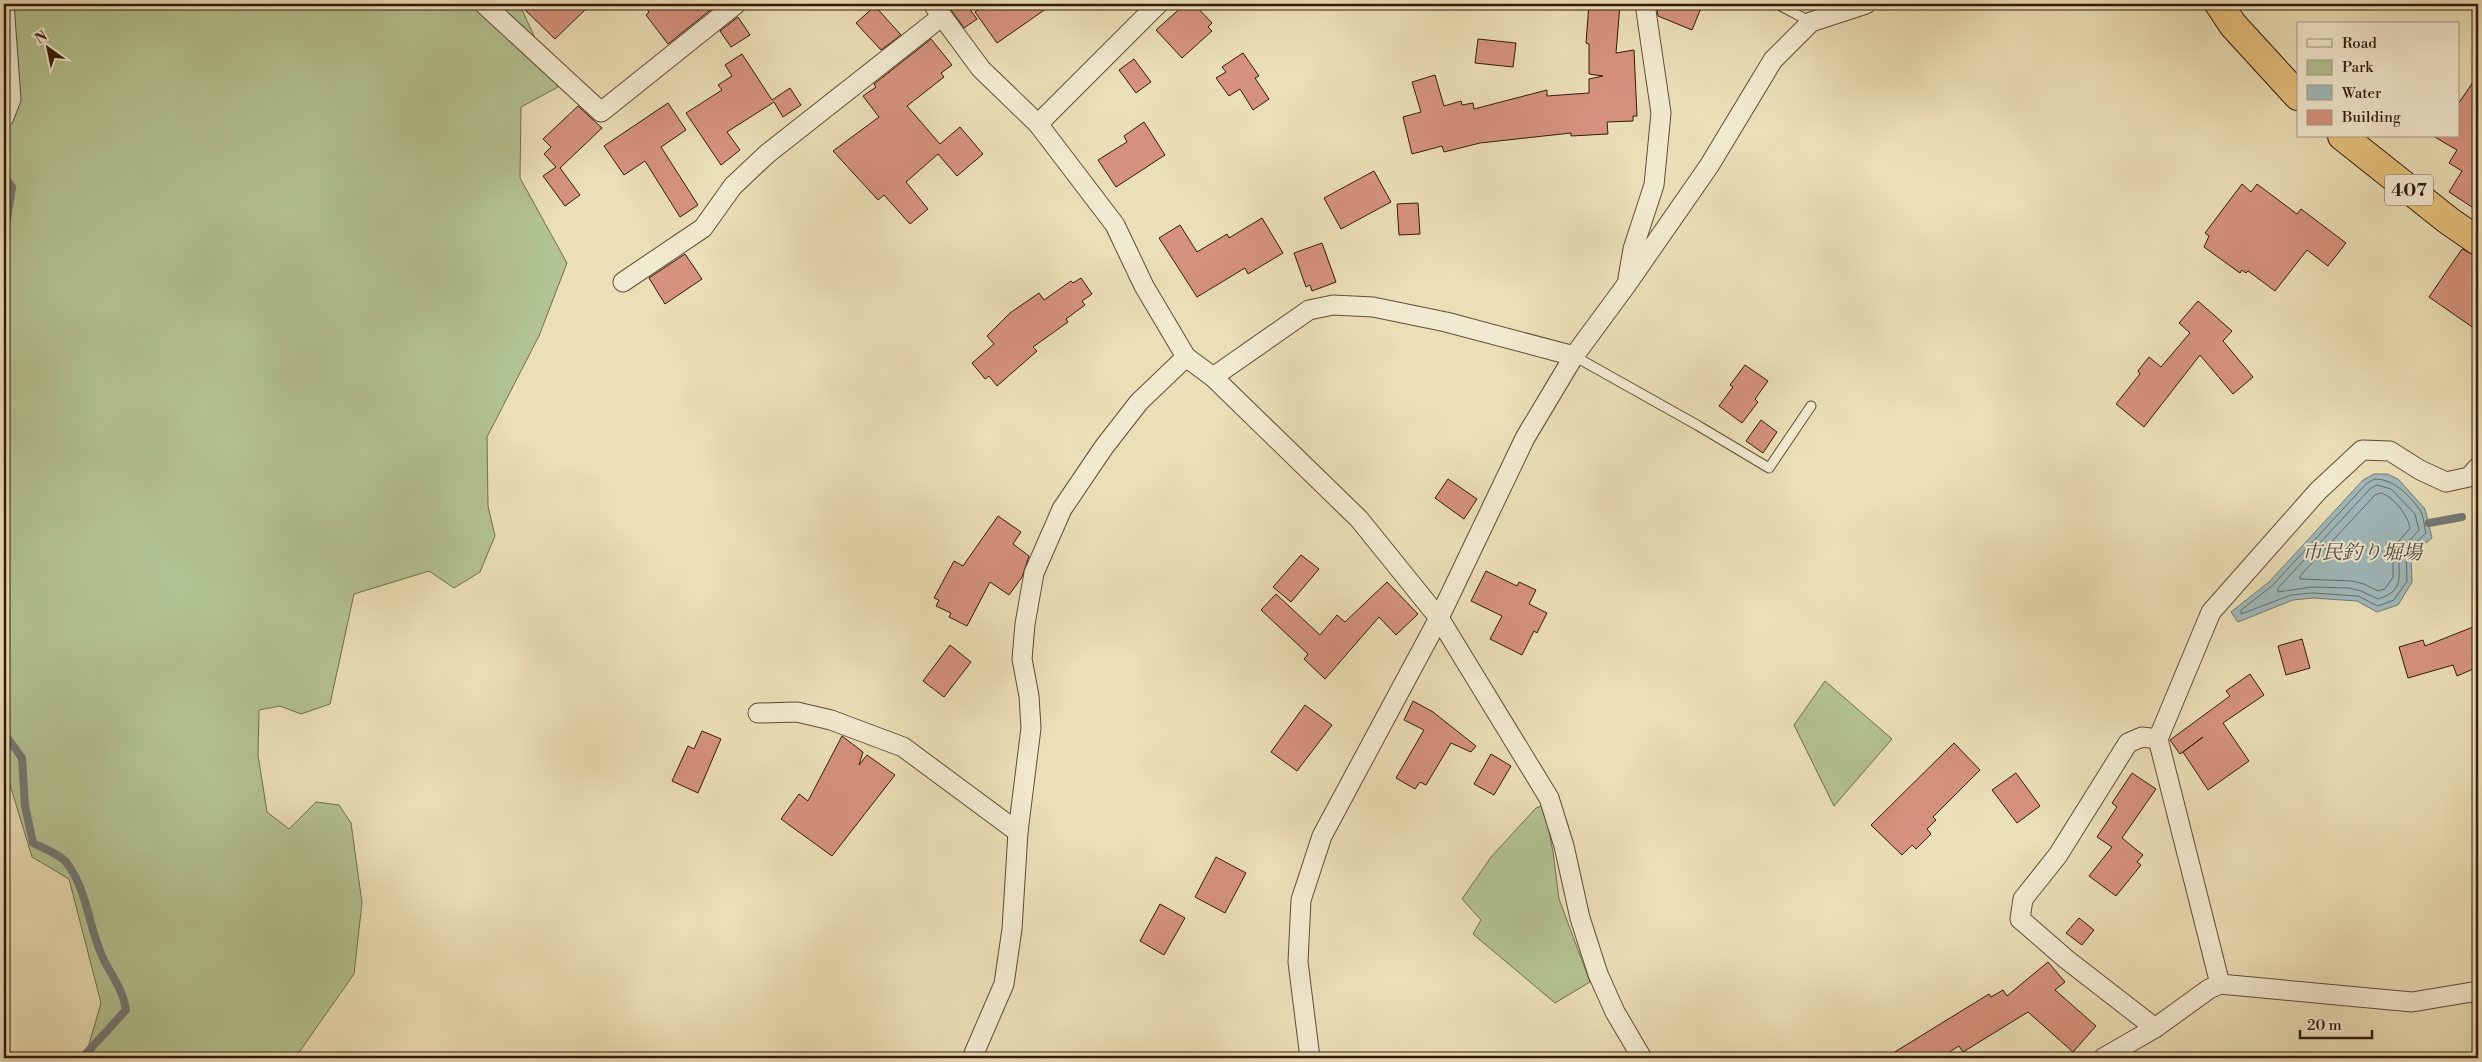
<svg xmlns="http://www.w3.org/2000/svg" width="2482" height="1062" font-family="'Libre Bodoni','Noto Serif JP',serif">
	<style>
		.green { fill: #b3c292; stroke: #726e4e }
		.water { fill: #9fb9bb; stroke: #737975 }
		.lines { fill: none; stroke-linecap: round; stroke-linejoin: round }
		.shore { stroke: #686a63; stroke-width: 1 }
		.stream { stroke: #737975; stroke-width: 8 }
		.building { fill: #d6927e; stroke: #321a0b }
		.service-casing { stroke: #604b36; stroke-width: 11 }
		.minor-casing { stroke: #604b36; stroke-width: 21 }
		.trunk-casing { stroke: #321a0b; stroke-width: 30 }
		.service { stroke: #f2ead0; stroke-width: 9 }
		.minor { stroke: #f2ead0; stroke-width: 19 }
		.trunk { stroke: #e6c07c; stroke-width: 28 }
		.labels { text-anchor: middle; stroke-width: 4; stroke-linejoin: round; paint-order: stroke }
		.shield { fill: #f2ead0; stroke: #6c5846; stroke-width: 1 }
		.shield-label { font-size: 18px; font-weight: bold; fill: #321a0b }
		.water-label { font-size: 20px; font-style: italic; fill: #534a40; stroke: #f2ead0 }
	</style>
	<rect width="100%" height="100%" fill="#ebdfb7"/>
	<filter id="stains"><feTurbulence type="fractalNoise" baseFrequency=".004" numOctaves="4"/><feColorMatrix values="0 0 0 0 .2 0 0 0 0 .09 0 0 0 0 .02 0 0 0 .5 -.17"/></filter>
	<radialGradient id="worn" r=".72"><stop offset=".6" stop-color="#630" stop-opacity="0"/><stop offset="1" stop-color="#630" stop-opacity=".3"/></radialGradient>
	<!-- green -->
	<g class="green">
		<path d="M 4,4 L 512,4 L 522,10 L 558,87 L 521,107 L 520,178 L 567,263 L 539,336 L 487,437 L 488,506 L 495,536 L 480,572 L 454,588 L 429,571 L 354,594 L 330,704 L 301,714 L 280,706 L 259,710 L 258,755 L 267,812 L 289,829 L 316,802 L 339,805 L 351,823 L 362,903 L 354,974 L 295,1058 L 85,1058 L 101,1003 L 69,879 L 32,857 L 4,765 Z"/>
		<path d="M 1825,681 L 1892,739 L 1834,806 L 1794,725 Z"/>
		<path d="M 1544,805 L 1553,852 L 1559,899 L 1590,982 L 1555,1003 L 1473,934 L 1481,920 L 1462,899 L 1491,857 L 1536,808 Z"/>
	</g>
	<!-- water -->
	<path class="water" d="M 2374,474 L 2387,474 L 2398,479 L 2425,509 L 2432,538 L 2411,555 L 2412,582 L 2398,605 L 2377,612 L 2357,601 L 2313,598 L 2293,600 L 2238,622 L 2231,612 L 2269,582 L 2363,480 Z"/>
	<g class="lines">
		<!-- shore -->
		<g class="shore">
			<path d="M 2375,479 C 2394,479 2409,495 2420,510 C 2424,516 2424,526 2426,533 L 2406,552 L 2407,581 L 2394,600 L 2378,606 L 2358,596 L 2312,593 L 2291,595 L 2241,614 L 2241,610 L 2272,586 L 2366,484 Z"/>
			<path d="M 2377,485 L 2391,489 L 2415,514 L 2419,530 L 2400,551 C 2396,573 2408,590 2378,599 L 2361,591 L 2349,588 L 2312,587 L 2278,592 L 2278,588 L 2370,489 Z"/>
			<path d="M 2382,493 C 2394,498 2408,515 2410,528 L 2393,548 L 2393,577 L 2385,589 L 2378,591 L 2364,584 L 2352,581 L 2300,579 L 2300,576 L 2375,495 Z"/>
		</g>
		<!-- stream -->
		<g class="stream">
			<path d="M 4,176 L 12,187 L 4,239"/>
			<path d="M 2429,523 L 2462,517"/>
			<path d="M 4,733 L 22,758 L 25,806 L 33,843 C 43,848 59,854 66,862 C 88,890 88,927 103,958 C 112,977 123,989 126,1010 L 82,1058"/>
		</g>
	</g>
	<!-- building -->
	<g class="building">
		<path d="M 519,4 L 591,4 L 555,39 Z"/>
		<path d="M 643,4 L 718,4 L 668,44 L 646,15 L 649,12 Z"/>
		<path d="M 947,4 L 966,4 L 977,19 L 964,28 Z"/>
		<path d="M 987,4 L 1053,4 L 997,43 L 975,12 Z"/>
		<path d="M 1185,4 L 1194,4 L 1212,23 L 1208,27 L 1212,31 L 1182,58 L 1156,30 Z"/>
		<path d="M 1589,4 L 1620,4 L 1616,53 L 1634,50 L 1637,116 L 1633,116 L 1633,121 L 1607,122 L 1608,134 L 1571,136 L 1571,133 L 1480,143 L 1444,152 L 1442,146 L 1412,154 L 1403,117 L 1421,112 L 1412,82 L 1435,75 L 1444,106 L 1461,101 L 1462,105 L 1473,103 L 1474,109 L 1547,90 L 1547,96 L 1589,93 L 1589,79 L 1603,76 L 1589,74 L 1589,44 L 1586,43 Z"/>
		<path d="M 1656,4 L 1690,4 L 1701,8 L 1692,30 L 1658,16 Z"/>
		<path d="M 875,6 L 901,35 L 881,50 L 856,23 Z"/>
		<path d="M 738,17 L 750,35 L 731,47 L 720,31 Z"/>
		<path d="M 931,39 L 952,65 L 941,73 L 944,77 L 907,106 L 940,144 L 960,127 L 983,154 L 957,176 L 938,154 L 906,182 L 928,209 L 910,224 L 884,195 L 878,200 L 833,151 L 879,117 L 863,96 L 876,87 L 874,84 Z"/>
		<path d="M 1478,39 L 1516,43 L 1513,67 L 1475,63 Z"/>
		<path d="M 1243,53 L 1259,76 L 1255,78 L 1269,99 L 1253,110 L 1240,89 L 1229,96 L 1216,78 L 1226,72 L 1222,67 Z"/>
		<path d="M 742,54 L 772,100 L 790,88 L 801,105 L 783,117 L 774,102 L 727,132 L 740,150 L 721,165 L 686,113 L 722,90 L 718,85 L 732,76 L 725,65 Z"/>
		<path d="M 1134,59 L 1151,82 L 1136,93 L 1119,70 Z"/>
		<path d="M 2478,75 L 2478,211 L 2449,192 L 2462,171 L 2449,163 L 2457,150 L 2433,136 L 2458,136 L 2458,104 Z"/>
		<path d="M 668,103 L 686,130 L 661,147 L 698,205 L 680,217 L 645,161 L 624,175 L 604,146 Z"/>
		<path d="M 578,106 L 602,128 L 560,168 L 580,195 L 565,206 L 543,176 L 556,167 L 544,154 L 551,147 L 543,139 Z"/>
		<path d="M 1144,122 L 1165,155 L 1116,187 L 1098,160 L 1127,142 L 1124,136 Z"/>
		<path d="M 1374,171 L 1391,202 L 1341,229 L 1324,198 Z"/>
		<path d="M 2242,184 L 2251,192 L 2257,184 L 2297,214 L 2301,209 L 2346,243 L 2328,266 L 2307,250 L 2275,291 L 2248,271 L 2246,273 L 2242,270 L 2240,273 L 2204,247 L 2209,236 L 2205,233 Z"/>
		<path d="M 1418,203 L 1420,234 L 1399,235 L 1397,204 Z"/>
		<path d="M 1262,218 L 1283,253 L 1248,274 L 1245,268 L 1197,297 L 1159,238 L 1180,225 L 1197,252 L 1227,234 L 1229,238 Z"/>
		<path d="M 1322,243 L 1336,282 L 1312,291 L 1310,285 L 1306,287 L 1294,253 Z"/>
		<path d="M 2462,249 L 2478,257 L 2478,331 L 2429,297 Z"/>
		<path d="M 685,254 L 702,279 L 665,304 L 649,278 Z"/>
		<path d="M 1081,278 L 1092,294 L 1082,301 L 1085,305 L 1066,319 L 1068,322 L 1033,347 L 1037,351 L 997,386 L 989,376 L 985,379 L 972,363 L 994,344 L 987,336 L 1010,313 L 1039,293 L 1044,300 L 1071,281 L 1073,283 Z"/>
		<path d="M 2198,301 L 2232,331 L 2223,341 L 2253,377 L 2233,394 L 2200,355 L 2144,427 L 2116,404 L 2140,374 L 2138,371 L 2149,357 L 2161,367 L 2190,333 L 2179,323 Z"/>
		<path d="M 1745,365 L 1768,381 L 1755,399 L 1758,402 L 1742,423 L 1719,406 L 1733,387 L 1730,385 Z"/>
		<path d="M 1761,420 L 1777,432 L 1763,453 L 1746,441 Z"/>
		<path d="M 1448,479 L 1477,499 L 1464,519 L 1435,498 Z"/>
		<path d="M 998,516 L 1021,532 L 1013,544 L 1029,556 L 1022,577 L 1009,595 L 990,582 L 967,626 L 949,617 L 951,613 L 936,606 L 939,600 L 934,598 L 954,561 L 963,566 Z"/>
		<path d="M 1301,555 L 1319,569 L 1291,602 L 1273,587 Z"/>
		<path d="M 1486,571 L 1517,586 L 1519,582 L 1536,590 L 1529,604 L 1547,613 L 1537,633 L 1534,631 L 1522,655 L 1490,639 L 1502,616 L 1471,601 Z"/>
		<path d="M 1387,582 L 1418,614 L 1396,635 L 1379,617 L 1325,679 L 1304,659 L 1308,654 L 1261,610 L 1276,594 L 1320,635 L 1337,615 L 1345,622 Z"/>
		<path d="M 2478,625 L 2478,667 L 2457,676 L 2453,665 L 2408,678 L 2399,647 L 2423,640 L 2425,646 Z"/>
		<path d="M 2302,639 L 2310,668 L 2286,675 L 2278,646 Z"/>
		<path d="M 950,645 L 971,662 L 944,697 L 923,681 Z"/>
		<path d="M 2250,674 L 2264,695 L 2223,723 L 2249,761 L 2208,790 L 2183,752 L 2203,737 L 2180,754 L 2170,740 L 2230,696 L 2226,691 Z"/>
		<path d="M 1413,701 L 1433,712 L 1476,746 L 1471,752 L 1451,743 L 1426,785 L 1420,782 L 1415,789 L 1396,778 L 1424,730 L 1404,720 Z"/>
		<path d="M 1305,705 L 1332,725 L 1297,771 L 1271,752 Z"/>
		<path d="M 702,731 L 721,739 L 698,793 L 672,781 L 688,746 L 694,749 Z"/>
		<path d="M 842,736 L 863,752 L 859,765 L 867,755 L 895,775 L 832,856 L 781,819 L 799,794 L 808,801 Z"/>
		<path d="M 1954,743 L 1980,770 L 1933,817 L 1936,820 L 1927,829 L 1931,834 L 1916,849 L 1912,845 L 1902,855 L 1871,825 Z"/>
		<path d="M 1491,754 L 1511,766 L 1494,795 L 1474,784 Z"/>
		<path d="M 2016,773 L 2040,806 L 2017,823 L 1992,790 Z"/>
		<path d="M 2132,773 L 2156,789 L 2122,838 L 2143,855 L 2137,862 L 2141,865 L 2116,896 L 2089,876 L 2112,847 L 2097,837 L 2117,807 L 2112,803 Z"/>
		<path d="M 1216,857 L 1246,873 L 1225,913 L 1195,897 Z"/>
		<path d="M 1160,904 L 1185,918 L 1164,955 L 1140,941 Z"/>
		<path d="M 2079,918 L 2094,930 L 2082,945 L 2066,933 Z"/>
		<path d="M 2048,962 L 2065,982 L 2055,990 L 2096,1026 L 2073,1052 L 2028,1012 L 1963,1052 L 1959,1046 L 1940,1058 L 1885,1058 L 1989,994 L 1991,997 L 2003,990 L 2007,996 Z"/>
	</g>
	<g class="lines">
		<!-- service casing -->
		<g class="service-casing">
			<g id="service">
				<path d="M 1777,4 L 1811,22"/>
				<path d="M 1574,356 L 1697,425 L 1769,468 L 1811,406"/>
			</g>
		</g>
		<!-- minor casing -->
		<g class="minor-casing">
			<g id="minor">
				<path d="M 484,4 L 601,112 L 736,4"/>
				<path d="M 933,4 L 981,69 L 1038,124 L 1115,225 L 1144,286 L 1186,357 L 1213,377 L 1359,519 L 1439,618 L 1549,798 L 1564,846 L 1580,918 L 1598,974 L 1615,1012 L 1642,1058"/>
				<path d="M 4,117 L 11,99 L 4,4"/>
				<path d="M 1038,124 L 1158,4"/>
				<path d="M 1628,278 L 1633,249 L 1654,185 L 1661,113 L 1645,4"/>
				<path d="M 623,282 L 703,228 L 733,186 L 767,154 L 941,17"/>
				<path d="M 1213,377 L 1309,310 L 1333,305 L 1373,307 L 1446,322 L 1574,356"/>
				<path d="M 758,713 L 797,712 L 831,720 L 903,747 L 1018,832"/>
				<path d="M 2220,984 L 2158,739 L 2211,612 L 2318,491 L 2362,450 L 2390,451 L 2420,470 L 2446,482 L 2469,477 L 2478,467"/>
				<path d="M 2155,1028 L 2066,959 L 2020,919 L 2023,899 L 2058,855 L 2128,743 L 2142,737 L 2158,739"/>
				<path d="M 972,1058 L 1004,984 L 1012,929 L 1018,832 L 1031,728 L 1029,696 L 1022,659 L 1025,624 L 1034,573 L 1062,509 L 1104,447 L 1139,402 L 1186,357"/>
				<path d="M 1310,1058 L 1298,962 L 1301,900 L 1322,836 L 1439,618 L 1525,438 L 1574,356 L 1627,284 L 1709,166 L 1773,60 L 1811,22 L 1866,4"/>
				<path d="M 2103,1058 L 2155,1028 L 2209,989 L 2220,984 L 2412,1002 L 2478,991"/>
			</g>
		</g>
		<!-- trunk casing -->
		<g class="trunk-casing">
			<g id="trunk">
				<path d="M 2219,4 L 2233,25 L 2298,96"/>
				<path d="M 2342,136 L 2449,221 L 2478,241"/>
			</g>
		</g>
		<!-- service -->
		<use href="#service" class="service"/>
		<!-- minor -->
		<use href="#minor" class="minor"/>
		<!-- trunk -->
		<use href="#trunk" class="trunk"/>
	</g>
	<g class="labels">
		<!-- shield labels -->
		<rect class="shield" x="2385" y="174.5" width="48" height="31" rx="4"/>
		<g class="shield-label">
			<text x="2409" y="196">407</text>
		</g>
		<!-- water labels -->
		<g class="water-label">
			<text x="2362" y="559">市民釣り堀場</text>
		</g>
	</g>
	<!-- margin -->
	<rect width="2482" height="1062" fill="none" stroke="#ebdfb7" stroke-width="20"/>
	<rect x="5" y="5" width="2472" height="1052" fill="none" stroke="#321a0b" stroke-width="2.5"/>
	<rect x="10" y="10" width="2462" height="1042" fill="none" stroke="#321a0b"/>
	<!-- legend -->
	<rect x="2297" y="22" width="162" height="115" fill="#f2ead0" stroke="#a59781"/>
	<rect x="2307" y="39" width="25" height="8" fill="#f2ead0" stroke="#a59781"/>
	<text x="2342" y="48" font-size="15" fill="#321a0b">Road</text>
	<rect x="2307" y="60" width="25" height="15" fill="#b3c292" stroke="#a59781"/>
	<text x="2342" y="72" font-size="15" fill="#321a0b">Park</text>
	<rect x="2307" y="85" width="25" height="15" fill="#9fb9bb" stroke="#a59781"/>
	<text x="2342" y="98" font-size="15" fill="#321a0b">Water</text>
	<rect x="2307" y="110" width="25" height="15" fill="#d6927e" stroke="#a59781"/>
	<text x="2342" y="122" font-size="15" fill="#321a0b">Building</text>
	<!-- north arrow -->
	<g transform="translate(48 48) rotate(327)" stroke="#f2ead0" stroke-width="4" paint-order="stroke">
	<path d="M0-4L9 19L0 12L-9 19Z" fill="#321a0b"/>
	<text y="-8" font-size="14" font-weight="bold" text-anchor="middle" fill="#321a0b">N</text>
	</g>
	<!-- scale -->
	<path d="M2300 1030v8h72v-8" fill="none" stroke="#321a0b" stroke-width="2.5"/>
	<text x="2307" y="1030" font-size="15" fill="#321a0b" stroke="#f2ead0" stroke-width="4" paint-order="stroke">20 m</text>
	<rect width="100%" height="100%" filter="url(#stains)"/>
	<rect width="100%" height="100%" fill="url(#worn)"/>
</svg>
